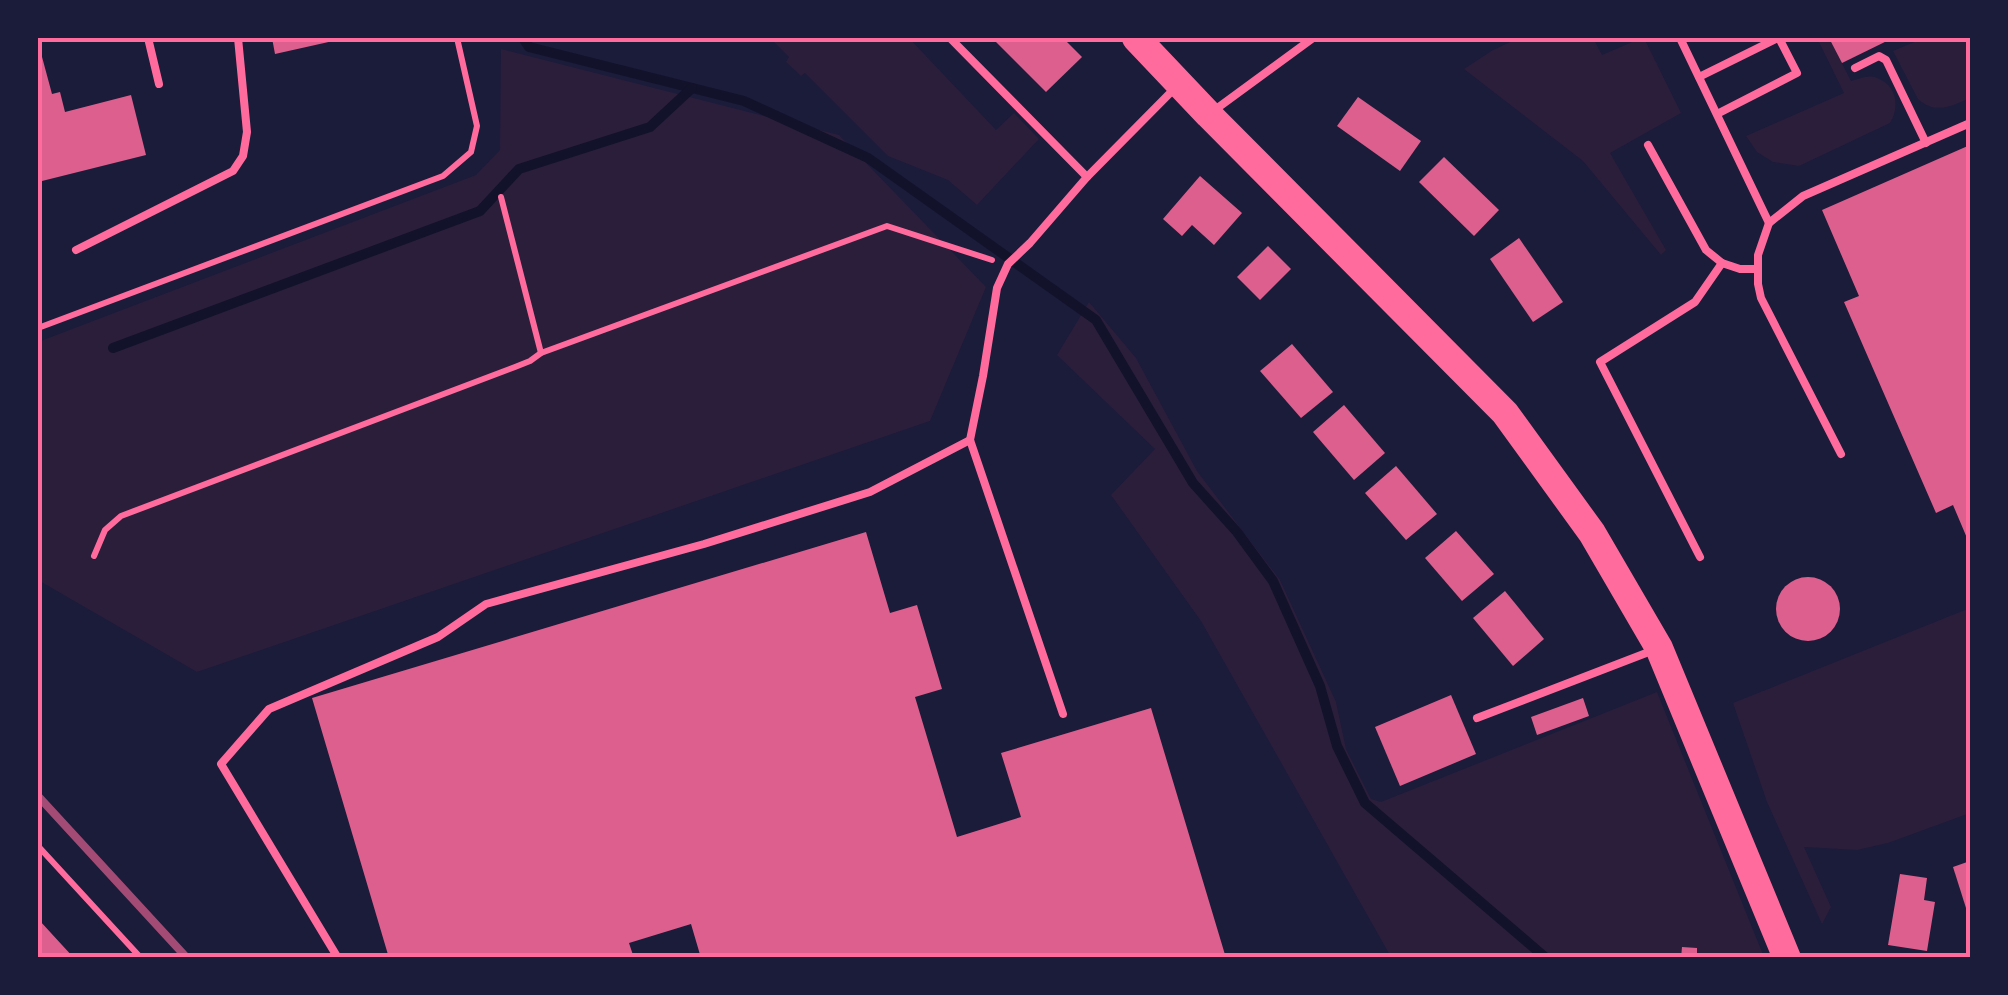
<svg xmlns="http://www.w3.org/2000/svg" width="2008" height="995" font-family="Barlow,sans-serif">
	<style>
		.green { fill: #2a1e3b }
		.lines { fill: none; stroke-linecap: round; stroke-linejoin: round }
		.stream { stroke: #12122b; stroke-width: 10 }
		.building { fill: #dd5f8e }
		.path { stroke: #ff6b9d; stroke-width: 6 }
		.service { stroke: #ff6b9d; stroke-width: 8 }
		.trunk { stroke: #ff6b9d; stroke-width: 28 }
		.rail { stroke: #a44b75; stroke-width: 8 }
		.neatline { fill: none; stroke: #ff6b9d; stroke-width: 4 }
	</style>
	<rect width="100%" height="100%" fill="#1b1b3a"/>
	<!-- green -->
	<g class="green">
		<path d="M 770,38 L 909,38 L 996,130 L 1014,113 L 1039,139 L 977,205 L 948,180 L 888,156 L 805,73 L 801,76 L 786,62 L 789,57 Z"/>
		<path d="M 1519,38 L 1593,38 L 1602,55 L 1637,40 L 1636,38 L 1644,38 L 1681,113 L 1610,153 L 1666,250 L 1661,255 L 1583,161 L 1464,69 L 1493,50 Z"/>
		<path d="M 1817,38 L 1829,38 L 1851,81 C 1859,79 1869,74 1877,78 C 1897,85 1900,107 1890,123 L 1799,166 L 1773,162 L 1757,152 L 1746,136 L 1844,93 Z"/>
		<path d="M 1919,38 L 1970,38 L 1970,98 C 1952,106 1935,115 1918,99 L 1893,51 L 1919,40 Z"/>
		<path d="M 501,49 L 839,135 L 986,287 L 930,421 L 197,672 L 38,580 L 38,342 L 476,175 L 500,150 Z"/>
		<path d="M 1089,302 L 1136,358 L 1197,471 L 1280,580 L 1336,702 L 1346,749 L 1371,799 L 1381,802 L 1657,692 L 1764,957 L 1391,957 L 1201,621 L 1111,495 L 1155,449 L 1057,355 Z"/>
		<path d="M 1970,608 L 1970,813 L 1888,843 L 1857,850 L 1804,847 L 1831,907 L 1822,924 L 1767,802 L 1733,703 Z"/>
	</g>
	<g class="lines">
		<!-- stream -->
		<g class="stream">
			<path d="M 523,38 L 529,47 L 744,101 L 868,158 L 1096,320 L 1193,483 L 1237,532 L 1273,581 L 1320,686 L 1337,746 L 1365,803 L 1546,958"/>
			<path d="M 113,348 L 480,211 L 519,169 L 650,127 L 692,88"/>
		</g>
	</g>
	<!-- building -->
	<g class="building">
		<path d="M 272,38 L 342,38 L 342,39 L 275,54 Z"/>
		<path d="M 992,38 L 1063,38 L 1082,57 L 1046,92 Z"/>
		<path d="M 1829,38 L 1893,38 L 1842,63 Z"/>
		<path d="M 38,42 L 52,94 L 60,92 L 65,112 L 131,95 L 146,155 L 38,182 Z"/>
		<path d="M 1358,97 L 1421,141 L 1400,171 L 1337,126 Z"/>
		<path d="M 1970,145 L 1970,536 L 1967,538 L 1953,505 L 1936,513 L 1844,302 L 1859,296 L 1822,210 Z"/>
		<path d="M 1444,157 L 1499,210 L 1474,236 L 1419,182 Z"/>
		<path d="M 1200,176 L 1242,213 L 1214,245 L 1192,225 L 1182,236 L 1163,219 Z"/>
		<path d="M 1519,238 L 1563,302 L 1533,322 L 1490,259 Z"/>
		<path d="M 1268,246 L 1291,269 L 1260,300 L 1237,277 Z"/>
		<path d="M 1292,344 L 1333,392 L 1301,418 L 1260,371 Z"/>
		<path d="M 1344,405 L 1385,453 L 1354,480 L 1313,432 Z"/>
		<path d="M 1396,466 L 1437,514 L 1406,540 L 1365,493 Z"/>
		<path d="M 1456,531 L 1494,574 L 1462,601 L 1425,558 Z"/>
		<path d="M 866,532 L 890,613 L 917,605 L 942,689 L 915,697 L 957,837 L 1021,817 L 1001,753 L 1151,708 L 1226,958 L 701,958 L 691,924 L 629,943 L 634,958 L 389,958 L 312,698 Z"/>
		<circle cx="1808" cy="609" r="32"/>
		<path d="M 1505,591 L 1544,639 L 1513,666 L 1473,618 Z"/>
		<path d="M 1451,695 L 1476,754 L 1400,786 L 1375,727 Z"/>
		<path d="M 1583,698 L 1589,716 L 1537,735 L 1531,717 Z"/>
		<path d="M 1970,861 L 1970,907 L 1966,908 L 1953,867 Z"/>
		<path d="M 1900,874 L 1927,878 L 1924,900 L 1935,902 L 1927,951 L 1888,945 Z"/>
		<path d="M 40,921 L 62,945 L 74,958 L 38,958 L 38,924 Z"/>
		<path d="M 1682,947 L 1697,948 L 1697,954 L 1700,958 L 1681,958 Z"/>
	</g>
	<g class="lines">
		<!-- path -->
		<g class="path">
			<path d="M 501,197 L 541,353"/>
			<path d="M 38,328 L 443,176 L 471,152 L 477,126 L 457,38"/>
			<path d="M 94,556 L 105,530 L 121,516 L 515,367 L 530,361 L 541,353 L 887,226 L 992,260"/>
			<path d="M 38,846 L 141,958"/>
		</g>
		<!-- service -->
		<g class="service">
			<path d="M 148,38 L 159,84"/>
			<path d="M 950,38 L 1087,177"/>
			<path d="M 1680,38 L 1769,223"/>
			<path d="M 1855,68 L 1879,56 L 1886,60 L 1926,143"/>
			<path d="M 1699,77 L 1778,38"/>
			<path d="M 1212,112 L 1313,38"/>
			<path d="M 1717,114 L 1797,73 L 1779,38"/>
			<path d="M 1648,145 L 1706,250 L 1722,263 L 1740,269 L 1758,269"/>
			<path d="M 76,250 L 233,171 L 243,156 L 247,132 L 238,38"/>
			<path d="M 1841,454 L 1761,298 L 1758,284 L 1758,255 L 1769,223 L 1803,196 L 1970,123"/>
			<path d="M 1700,557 L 1600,362 L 1695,302 L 1722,263"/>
			<path d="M 1063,714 L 970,440 L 983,376 L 997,288 L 1008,264 L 1030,243 L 1087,177 L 1176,87"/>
			<path d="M 1477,718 L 1654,650"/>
			<path d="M 338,958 L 221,764 L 269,709 L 438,637 L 486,604 L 704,544 L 870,492 L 970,440"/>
		</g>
		<!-- trunk -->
		<path class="trunk" d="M 1136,38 L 1209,115 L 1505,413 L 1592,533 L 1659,648 L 1787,958"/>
		<!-- rail -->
		<path class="rail" d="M 38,796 L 187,958"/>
	</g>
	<!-- border -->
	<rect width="2008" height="995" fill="none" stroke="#1b1b3a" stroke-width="80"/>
	<rect x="40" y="40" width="1928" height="915" class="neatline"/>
</svg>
